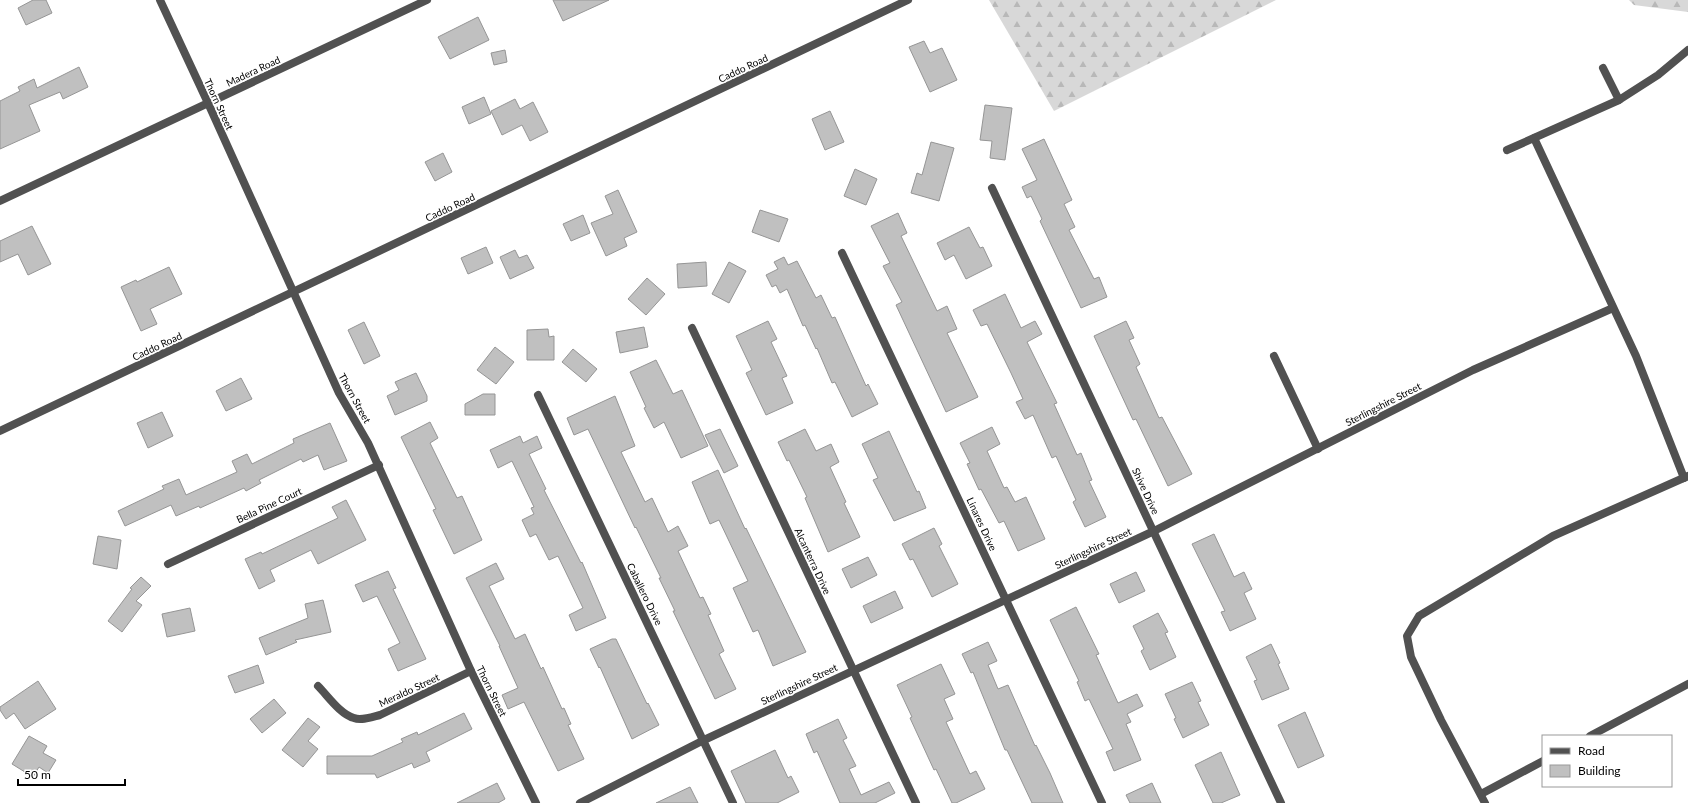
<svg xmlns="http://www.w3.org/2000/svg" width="1688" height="803" font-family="Lato,sans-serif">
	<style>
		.forest { fill: url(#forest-firs) }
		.building { fill: #c0c0c0; stroke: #959595 }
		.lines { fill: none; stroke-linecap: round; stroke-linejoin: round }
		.minor { stroke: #515151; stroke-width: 8 }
		.labels { text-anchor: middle; stroke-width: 3.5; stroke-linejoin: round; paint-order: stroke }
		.street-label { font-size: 10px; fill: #000; stroke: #fff }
	</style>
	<defs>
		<pattern id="forest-firs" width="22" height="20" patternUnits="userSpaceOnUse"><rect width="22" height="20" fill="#d8d8d8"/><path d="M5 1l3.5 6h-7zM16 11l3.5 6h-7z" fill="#b8b8b8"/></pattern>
	</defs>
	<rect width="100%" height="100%" fill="#fff"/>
	<!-- forest -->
	<g class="forest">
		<path d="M 989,0 L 1276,0 L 1054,111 Z"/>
		<path d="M 1629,0 L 1688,0 L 1688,12 L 1634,5 Z"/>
	</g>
	<!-- building -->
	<g class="building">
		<path d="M 33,0 L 46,0 L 52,13 L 26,25 L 18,8 Z"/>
		<path d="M 553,0 L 609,0 L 563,21 Z"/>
		<path d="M 478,17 L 489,40 L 450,59 L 438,37 Z"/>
		<path d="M 924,41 L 930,53 L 942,48 L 957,80 L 930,92 L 909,47 Z"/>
		<path d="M 505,50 L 507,62 L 494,65 L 491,53 Z"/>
		<path d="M 79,67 L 88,87 L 63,99 L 60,92 L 29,105 L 40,131 L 0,149 L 0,101 L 20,91 L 18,87 L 34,79 L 37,88 Z"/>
		<path d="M 484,97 L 491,114 L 469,124 L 462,107 Z"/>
		<path d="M 515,99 L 520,109 L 533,102 L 548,132 L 530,141 L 522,125 L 502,135 L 491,111 Z"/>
		<path d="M 985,105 L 1012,108 L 1005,160 L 990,158 L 992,141 L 980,140 Z"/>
		<path d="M 830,111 L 844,142 L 825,150 L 812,119 Z"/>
		<path d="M 1044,139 L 1072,200 L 1064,204 L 1075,227 L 1069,230 L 1094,279 L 1099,277 L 1107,297 L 1081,308 L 1040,221 L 1042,219 L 1031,196 L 1027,198 L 1022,187 L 1037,180 L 1022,149 Z"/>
		<path d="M 931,142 L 954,148 L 939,201 L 911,193 L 917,173 L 922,175 Z"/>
		<path d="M 443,153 L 452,172 L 435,181 L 425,162 Z"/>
		<path d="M 855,169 L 877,179 L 866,205 L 844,196 Z"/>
		<path d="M 618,190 L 637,232 L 624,238 L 627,246 L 606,256 L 591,223 L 613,214 L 605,196 Z"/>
		<path d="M 760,210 L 788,219 L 779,242 L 752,232 Z"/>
		<path d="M 898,213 L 907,233 L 901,236 L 937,311 L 947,306 L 957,329 L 947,333 L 978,397 L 946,412 L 896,305 L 902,302 L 883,266 L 890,263 L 871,226 Z"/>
		<path d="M 583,215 L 590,233 L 571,241 L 563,224 Z"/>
		<path d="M 32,226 L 51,264 L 28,275 L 18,254 L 0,262 L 0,241 Z"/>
		<path d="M 969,227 L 980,248 L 983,247 L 992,266 L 966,279 L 954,255 L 945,260 L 937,243 Z"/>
		<path d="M 486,247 L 493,263 L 468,274 L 461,258 Z"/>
		<path d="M 515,250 L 519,258 L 527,255 L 534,268 L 510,279 L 500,257 Z"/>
		<path d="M 784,257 L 788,265 L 797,261 L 816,298 L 821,295 L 832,318 L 835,317 L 866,386 L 868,384 L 878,404 L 852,417 L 835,382 L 832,383 L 817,348 L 816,349 L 805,325 L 803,326 L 787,289 L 780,293 L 776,285 L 772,287 L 766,275 L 778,269 L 774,262 Z"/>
		<path d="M 706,262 L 707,286 L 678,288 L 677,264 Z"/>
		<path d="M 729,262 L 746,271 L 729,303 L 712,294 Z"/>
		<path d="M 169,267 L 182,294 L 150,309 L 157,324 L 141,331 L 121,287 L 136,280 L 137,282 Z"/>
		<path d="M 647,278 L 665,294 L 646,315 L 628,299 Z"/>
		<path d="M 1005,294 L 1021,328 L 1035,321 L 1042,334 L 1027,342 L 1057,403 L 1054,404 L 1077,455 L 1081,453 L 1092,480 L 1089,481 L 1106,517 L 1085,527 L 1073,502 L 1076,500 L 1056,456 L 1052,458 L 1033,415 L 1025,419 L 1016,402 L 1023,399 L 1011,373 L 987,324 L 981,326 L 973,310 Z"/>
		<path d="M 768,321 L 777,339 L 771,342 L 787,376 L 782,378 L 793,403 L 766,415 L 746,373 L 752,370 L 736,336 Z"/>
		<path d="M 1126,321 L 1134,338 L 1129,340 L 1140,364 L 1136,367 L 1159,418 L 1162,417 L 1192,474 L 1168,486 L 1136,419 L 1133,420 L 1094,336 Z"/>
		<path d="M 364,322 L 380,356 L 364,364 L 348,330 Z"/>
		<path d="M 644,327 L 648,347 L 620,353 L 616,332 Z"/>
		<path d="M 548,329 L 549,337 L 554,336 L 554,360 L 527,360 L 527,330 Z"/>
		<path d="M 495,347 L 514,362 L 496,384 L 477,370 Z"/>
		<path d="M 573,349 L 597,369 L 586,382 L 562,362 Z"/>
		<path d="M 656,360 L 673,394 L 682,390 L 708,446 L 681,458 L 664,422 L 654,428 L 644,408 L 646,407 L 630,372 Z"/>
		<path d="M 416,373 L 427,396 L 427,401 L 395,415 L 387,396 L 399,390 L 395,382 Z"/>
		<path d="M 241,378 L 252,399 L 226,411 L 216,391 Z"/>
		<path d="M 483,394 L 495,394 L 495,415 L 465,415 L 465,404 Z"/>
		<path d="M 615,396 L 635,446 L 621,452 L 645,502 L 652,498 L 668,532 L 678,526 L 688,546 L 678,551 L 700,598 L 703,597 L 711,614 L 708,615 L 724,651 L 719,654 L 736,689 L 715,699 L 673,611 L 675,611 L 659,578 L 661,578 L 636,527 L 635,528 L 588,429 L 574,435 L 567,418 Z"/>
		<path d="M 162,412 L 173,436 L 148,448 L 137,423 Z"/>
		<path d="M 430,422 L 438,438 L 430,443 L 457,498 L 462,496 L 482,540 L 454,554 L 433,510 L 436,509 L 401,437 Z"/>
		<path d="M 330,423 L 347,461 L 324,470 L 318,455 L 303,462 L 301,459 L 259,480 L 261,483 L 246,491 L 244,488 L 200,508 L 199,506 L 176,516 L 171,505 L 125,526 L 118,511 L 164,489 L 162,486 L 179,479 L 186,495 L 237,472 L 232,461 L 247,454 L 252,464 L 294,443 L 293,439 Z"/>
		<path d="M 992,427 L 1000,444 L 987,451 L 1004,488 L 1007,487 L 1015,502 L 1026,497 L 1045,539 L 1018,551 L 1004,521 L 999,523 L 981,489 L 979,490 L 967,464 L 970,463 L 960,443 Z"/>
		<path d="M 720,429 L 738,466 L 724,473 L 705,435 Z"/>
		<path d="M 805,429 L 816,451 L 831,444 L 839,462 L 830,467 L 846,502 L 844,503 L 860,537 L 828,552 L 805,498 L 807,497 L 789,460 L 787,461 L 778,442 Z"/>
		<path d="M 889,431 L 917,492 L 919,491 L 926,508 L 894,521 L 873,480 L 878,478 L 862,444 Z"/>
		<path d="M 520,436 L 523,443 L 537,436 L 542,448 L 529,454 L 546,489 L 544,490 L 581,563 L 582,562 L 606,618 L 576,631 L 569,615 L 583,608 L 558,556 L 549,560 L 536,534 L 530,537 L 522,520 L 534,514 L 531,508 L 534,507 L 512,461 L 498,468 L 490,450 Z"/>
		<path d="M 718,470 L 745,529 L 746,528 L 806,652 L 773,666 L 758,630 L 753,632 L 733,588 L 748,581 L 719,520 L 710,524 L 692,482 Z"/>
		<path d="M 346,500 L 366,540 L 318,564 L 311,550 L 270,570 L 275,581 L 259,589 L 245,559 L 261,552 L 262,554 L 338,518 L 332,507 Z"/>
		<path d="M 934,528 L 942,544 L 939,546 L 958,584 L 932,597 L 913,559 L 910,560 L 902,544 Z"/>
		<path d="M 1214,534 L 1234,577 L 1244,572 L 1252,589 L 1244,593 L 1256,619 L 1230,631 L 1221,612 L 1225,611 L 1192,544 Z"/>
		<path d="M 98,536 L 121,540 L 117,569 L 93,564 Z"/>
		<path d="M 868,557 L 877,575 L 851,588 L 842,569 Z"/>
		<path d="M 496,563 L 504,579 L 489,586 L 515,639 L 525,634 L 541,669 L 543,667 L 562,709 L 564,708 L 571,724 L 568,725 L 584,759 L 558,771 L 524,702 L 508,709 L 502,695 L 518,688 L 499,646 L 500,646 L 466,578 Z"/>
		<path d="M 388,571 L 396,588 L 393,589 L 426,659 L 398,671 L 388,649 L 400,643 L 377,596 L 363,602 L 355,585 Z"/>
		<path d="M 1136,572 L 1145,591 L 1119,603 L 1110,584 Z"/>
		<path d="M 141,577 L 151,586 L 136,601 L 142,605 L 122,632 L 108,621 L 132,589 L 130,588 Z"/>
		<path d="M 895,591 L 903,608 L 871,623 L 863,606 Z"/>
		<path d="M 323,600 L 331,632 L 295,640 L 297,642 L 266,655 L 259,638 L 308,618 L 305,604 Z"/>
		<path d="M 1076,607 L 1099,654 L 1096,655 L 1118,703 L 1137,694 L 1143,706 L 1127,714 L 1131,722 L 1126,724 L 1141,760 L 1114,771 L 1106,752 L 1113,749 L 1089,699 L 1085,701 L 1077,682 L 1079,681 L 1050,620 Z"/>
		<path d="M 190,608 L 195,631 L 167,637 L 162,614 Z"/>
		<path d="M 1158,613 L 1168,632 L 1165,633 L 1176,657 L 1150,670 L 1141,651 L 1144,649 L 1133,626 Z"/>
		<path d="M 612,639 L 616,639 L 647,704 L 648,703 L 659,725 L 632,739 L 600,667 L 599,668 L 590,649 Z"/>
		<path d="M 988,642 L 997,661 L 988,665 L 998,689 L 1008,685 L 1035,746 L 1036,745 L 1050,773 L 1063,803 L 1032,803 L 1007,750 L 1005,750 L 973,672 L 971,673 L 962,654 Z"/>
		<path d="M 1271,644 L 1280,663 L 1278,664 L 1289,689 L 1262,700 L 1254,681 L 1257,680 L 1246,657 Z"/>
		<path d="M 941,664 L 955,694 L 944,699 L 953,719 L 946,722 L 970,774 L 976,771 L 985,789 L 956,803 L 952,803 L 936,769 L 934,770 L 910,718 L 912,717 L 897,685 Z"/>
		<path d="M 258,665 L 264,683 L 235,693 L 228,676 Z"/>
		<path d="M 38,681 L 56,709 L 25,729 L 14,713 L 6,719 L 0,710 L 0,707 Z"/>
		<path d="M 1192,682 L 1201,701 L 1198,702 L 1209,725 L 1183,738 L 1174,719 L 1176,718 L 1165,694 Z"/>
		<path d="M 274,699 L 286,713 L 262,733 L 250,719 Z"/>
		<path d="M 1305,712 L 1324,756 L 1298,768 L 1278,725 Z"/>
		<path d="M 464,713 L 472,729 L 426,752 L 430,761 L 414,768 L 412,763 L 377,778 L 375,774 L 327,774 L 327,756 L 372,756 L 403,742 L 401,739 L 417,732 L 418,735 Z"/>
		<path d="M 308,718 L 320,727 L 308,741 L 318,749 L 303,767 L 282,750 Z"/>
		<path d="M 838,719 L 847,738 L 843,740 L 856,766 L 849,769 L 861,795 L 889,782 L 895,793 L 875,803 L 840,803 L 817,751 L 814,753 L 806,734 Z"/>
		<path d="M 29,736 L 47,746 L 43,753 L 56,760 L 48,773 L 39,767 L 33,777 L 12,764 Z"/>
		<path d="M 775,750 L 788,778 L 791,776 L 799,792 L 777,803 L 746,803 L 731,771 Z"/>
		<path d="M 1221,752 L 1240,795 L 1221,803 L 1213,803 L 1195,765 Z"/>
		<path d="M 497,783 L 505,799 L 498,803 L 457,803 Z"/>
		<path d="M 1152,783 L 1161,803 L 1130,803 L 1126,795 Z"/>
		<path d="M 690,787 L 698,803 L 656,803 Z"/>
	</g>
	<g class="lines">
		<!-- minor -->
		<g class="minor">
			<path d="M 160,0 L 208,103 L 339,393 L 368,443 L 471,671 L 536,803"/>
			<path d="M 1603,68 L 1619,100"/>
			<path d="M 1534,138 L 1636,356 L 1684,478"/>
			<path d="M 1507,150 L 1619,100 L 1658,75 L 1688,50"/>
			<path d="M 992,188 L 1281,803"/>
			<path d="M 0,201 L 427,0"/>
			<path d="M 842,253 L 1102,803"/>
			<path d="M 692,328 L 916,803"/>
			<path d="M 1274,356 L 1318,449"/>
			<path d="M 538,395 L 733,803"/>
			<path d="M 0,431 L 908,0"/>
			<path d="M 168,564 L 379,465"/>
			<path d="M 318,686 C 328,696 340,714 354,718 C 361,721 372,717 380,715 L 471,671"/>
			<path d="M 1590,736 L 1688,684"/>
			<path d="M 1481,794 L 1543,761"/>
			<path d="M 580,803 L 704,740 L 1154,531 L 1473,370 L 1613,308"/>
			<path d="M 1485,803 L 1441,720 L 1411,657 L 1407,636 L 1419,616 L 1553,536 L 1688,476"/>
		</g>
	</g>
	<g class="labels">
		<!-- street labels -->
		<g class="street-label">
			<text transform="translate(743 68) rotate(-25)" y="4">Caddo Road</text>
			<text transform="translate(253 71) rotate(-25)" y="4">Madera Road</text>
			<text transform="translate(219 104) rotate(65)" y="4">Thorn Street</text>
			<text transform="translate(450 207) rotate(-25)" y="4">Caddo Road</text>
			<text transform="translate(157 346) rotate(-25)" y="4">Caddo Road</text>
			<text transform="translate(355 398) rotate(61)" y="4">Thorn Street</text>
			<text transform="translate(1383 404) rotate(-27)" y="4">Sterlingshire Street</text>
			<text transform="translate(1146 491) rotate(65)" y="4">Shive Drive</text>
			<text transform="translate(269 505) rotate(-25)" y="4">Bella Pine Court</text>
			<text transform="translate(982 524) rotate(65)" y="4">Linares Drive</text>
			<text transform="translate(1093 548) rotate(-25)" y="4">Sterlingshire Street</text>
			<text transform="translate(813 561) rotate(65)" y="4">Alcanterra Drive</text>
			<text transform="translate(645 594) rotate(64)" y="4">Caballero Drive</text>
			<text transform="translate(799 684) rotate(-25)" y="4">Sterlingshire Street</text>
			<text transform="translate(409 690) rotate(-25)" y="4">Meraldo Street</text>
			<text transform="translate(492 691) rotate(64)" y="4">Thorn Street</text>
		</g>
	</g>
	<!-- legend -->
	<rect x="1542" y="735" width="130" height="52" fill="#ffffff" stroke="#999999"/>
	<rect x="1550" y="748" width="20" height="6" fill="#515151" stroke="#999999"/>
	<text x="1578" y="755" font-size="12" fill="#000000">Road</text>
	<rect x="1550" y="765" width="20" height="12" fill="#c0c0c0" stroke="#999999"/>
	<text x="1578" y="775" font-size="12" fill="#000000">Building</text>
	<!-- scale -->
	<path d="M18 779v6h107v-6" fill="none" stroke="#000000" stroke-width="2"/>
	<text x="24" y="779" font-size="12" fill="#000000" stroke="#ffffff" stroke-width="3" paint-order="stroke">50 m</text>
</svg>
